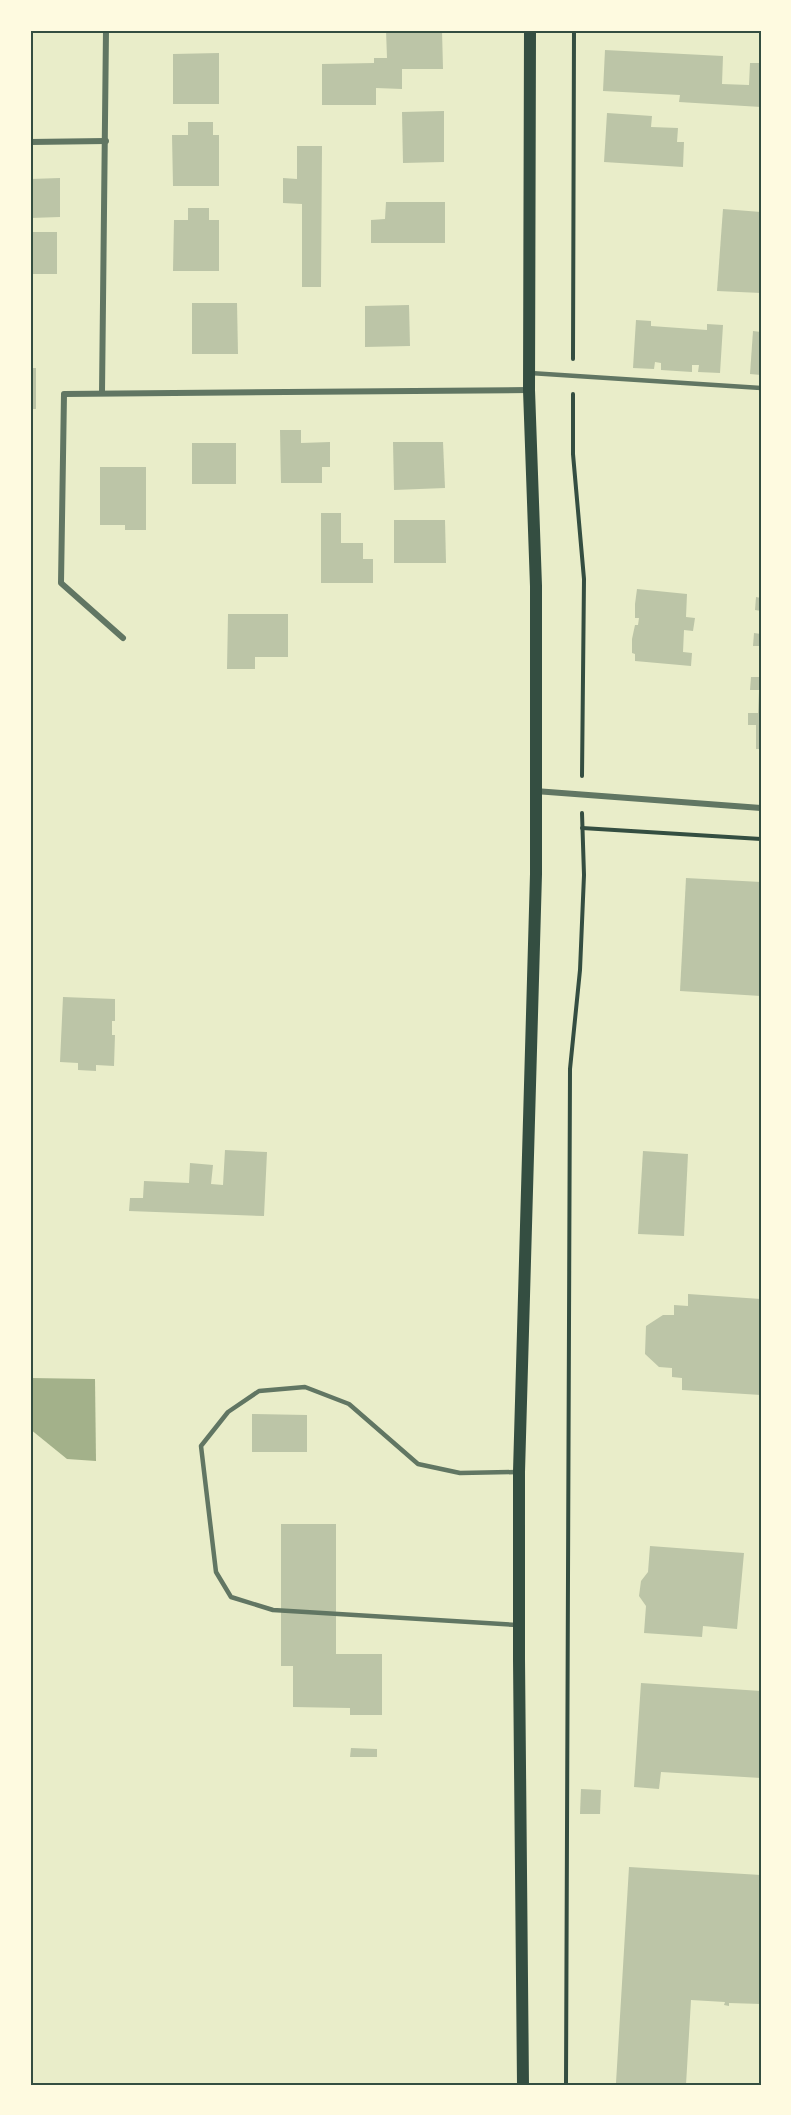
<svg xmlns="http://www.w3.org/2000/svg" width="791" height="2115" font-family="Jost,sans-serif">
	<style>
		.water { fill: #a3b18a }
		.building { fill: #bcc5a7 }
		.lines { fill: none; stroke-linecap: round; stroke-linejoin: round }
		.path { stroke: #344e41; stroke-width: 4 }
		.service { stroke: #617663; stroke-width: 4.5 }
		.minor { stroke: #617663; stroke-width: 6 }
		.secondary { stroke: #344e41; stroke-width: 12 }
		.neatline { fill: none; stroke: #344e41; stroke-width: 2 }
	</style>
	<rect width="100%" height="100%" fill="#e9edc9"/>
	<!-- water -->
	<path class="water" d="M 30,1378 L 95,1379 L 96,1461 L 67,1459 L 30,1429 Z"/>
	<!-- building -->
	<g class="building">
		<path d="M 386,30 L 442,30 L 443,69 L 402,69 L 402,89 L 376,88 L 376,105 L 322,105 L 322,64 L 374,63 L 374,58 L 387,58 Z"/>
		<path d="M 605,50 L 723,56 L 722,84 L 749,85 L 750,63 L 761,63 L 761,107 L 679,102 L 680,95 L 603,91 Z"/>
		<path d="M 219,53 L 219,104 L 173,104 L 173,54 Z"/>
		<path d="M 444,111 L 444,162 L 403,163 L 402,112 Z"/>
		<path d="M 607,113 L 652,116 L 651,127 L 678,128 L 677,142 L 684,142 L 683,167 L 604,162 Z"/>
		<path d="M 188,122 L 213,122 L 213,135 L 219,135 L 219,186 L 173,186 L 172,135 L 188,135 Z"/>
		<path d="M 297,146 L 322,146 L 321,287 L 302,287 L 302,204 L 283,203 L 283,178 L 297,179 Z"/>
		<path d="M 60,178 L 60,217 L 30,218 L 30,179 Z"/>
		<path d="M 386,202 L 445,202 L 445,243 L 371,243 L 371,220 L 385,219 Z"/>
		<path d="M 188,208 L 209,208 L 209,220 L 219,220 L 219,271 L 173,271 L 174,220 L 188,220 Z"/>
		<path d="M 723,209 L 761,212 L 761,293 L 717,291 Z"/>
		<rect x="30" y="232" width="27" height="42"/>
		<path d="M 192,303 L 237,303 L 238,354 L 192,354 Z"/>
		<path d="M 409,305 L 410,346 L 365,347 L 365,306 Z"/>
		<path d="M 636,320 L 651,321 L 651,326 L 707,330 L 707,324 L 723,325 L 720,373 L 698,372 L 699,365 L 692,365 L 692,372 L 661,370 L 661,363 L 655,362 L 654,369 L 633,368 Z"/>
		<path d="M 753,331 L 761,332 L 761,375 L 750,374 Z"/>
		<rect x="30" y="368" width="6" height="41"/>
		<path d="M 280,430 L 301,430 L 301,443 L 330,442 L 330,467 L 322,467 L 322,483 L 281,483 Z"/>
		<path d="M 393,442 L 443,442 L 445,488 L 394,490 Z"/>
		<rect x="192" y="443" width="44" height="41"/>
		<path d="M 100,467 L 146,467 L 146,530 L 125,530 L 125,525 L 100,525 Z"/>
		<path d="M 321,513 L 341,513 L 341,543 L 363,543 L 363,559 L 373,559 L 373,583 L 321,583 Z"/>
		<path d="M 394,520 L 445,520 L 446,563 L 394,563 Z"/>
		<path d="M 637,589 L 687,594 L 686,617 L 695,618 L 693,631 L 684,630 L 683,652 L 692,653 L 691,666 L 635,661 L 635,654 L 632,653 L 632,639 L 635,625 L 638,625 L 639,618 L 635,618 L 635,604 Z"/>
		<path d="M 756,597 L 761,598 L 761,611 L 755,610 Z"/>
		<path d="M 228,614 L 288,614 L 288,657 L 255,657 L 255,669 L 227,669 Z"/>
		<path d="M 754,633 L 761,634 L 761,646 L 753,646 Z"/>
		<path d="M 751,677 L 761,677 L 761,749 L 756,749 L 756,725 L 748,725 L 748,713 L 758,713 L 759,690 L 750,690 Z"/>
		<path d="M 686,878 L 761,882 L 761,996 L 680,991 Z"/>
		<path d="M 63,997 L 115,999 L 115,1021 L 112,1021 L 112,1035 L 115,1035 L 114,1066 L 96,1065 L 96,1071 L 78,1070 L 78,1063 L 60,1062 Z"/>
		<path d="M 225,1150 L 267,1152 L 264,1216 L 129,1211 L 130,1198 L 143,1198 L 144,1181 L 189,1183 L 190,1163 L 213,1165 L 211,1184 L 223,1185 Z"/>
		<path d="M 643,1151 L 688,1154 L 684,1236 L 638,1234 Z"/>
		<path d="M 688,1294 L 761,1299 L 761,1395 L 682,1390 L 682,1378 L 672,1377 L 672,1368 L 659,1367 L 645,1354 L 646,1326 L 663,1315 L 674,1315 L 674,1305 L 688,1306 Z"/>
		<path d="M 252,1414 L 307,1415 L 307,1452 L 252,1452 Z"/>
		<path d="M 281,1524 L 336,1524 L 336,1654 L 382,1654 L 382,1715 L 350,1715 L 350,1708 L 293,1707 L 293,1666 L 281,1666 Z"/>
		<path d="M 650,1546 L 744,1553 L 737,1629 L 703,1626 L 702,1637 L 644,1633 L 646,1606 L 639,1596 L 641,1581 L 648,1572 Z"/>
		<path d="M 641,1683 L 761,1691 L 761,1778 L 661,1772 L 659,1789 L 634,1787 Z"/>
		<path d="M 351,1748 L 377,1749 L 377,1757 L 350,1757 Z"/>
		<path d="M 581,1789 L 601,1790 L 600,1814 L 580,1814 Z"/>
		<path d="M 629,1867 L 761,1875 L 761,2004 L 729,2003 L 729,2006 L 724,2005 L 725,2002 L 691,2000 L 686,2085 L 616,2083 Z"/>
	</g>
	<g class="lines">
		<!-- path -->
		<g class="path">
			<path d="M 573,359 L 574,30"/>
			<path d="M 573,394 L 573,454 L 584,579 L 582,776"/>
			<path d="M 582,828 L 761,839"/>
			<path d="M 566,2085 L 570,1069 L 580,970 L 584,875 L 582,813"/>
		</g>
		<!-- service -->
		<g class="service">
			<path d="M 530,373 L 761,388"/>
			<path d="M 517,1472 L 460,1473 L 418,1464 L 349,1404 L 305,1387 L 259,1391 L 228,1412 L 201,1446 L 216,1572 L 231,1597 L 273,1610 L 517,1625"/>
		</g>
		<!-- minor -->
		<g class="minor">
			<path d="M 30,142 L 106,141"/>
			<path d="M 102,393 L 106,30"/>
			<path d="M 123,638 L 61,583 L 64,394 L 529,390"/>
			<path d="M 535,791 L 761,808"/>
		</g>
		<!-- secondary -->
		<path class="secondary" d="M 523,2085 L 519,1659 L 519,1472 L 536,874 L 536,586 L 529,390 L 530,30"/>
	</g>
	<!-- border -->
	<rect width="791" height="2115" fill="none" stroke="#fefae0" stroke-width="63"/>
	<rect x="32" y="32" width="728" height="2052" class="neatline"/>
</svg>
